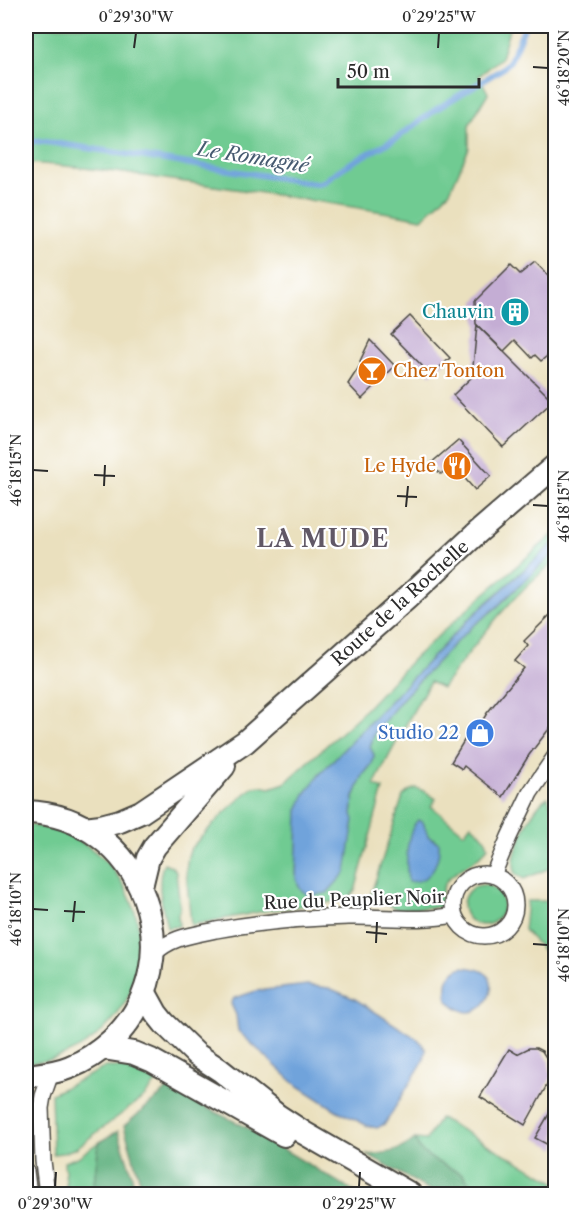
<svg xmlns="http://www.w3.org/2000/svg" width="581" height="1220" font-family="'Libre Caslon Text',serif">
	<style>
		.green { fill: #70cb92; stroke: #4e7b5e; stroke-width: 1.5; fill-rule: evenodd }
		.forest { fill: #5caf7c; stroke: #446d54; stroke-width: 1.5 }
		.water { fill: #70a3db; stroke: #4e6783; stroke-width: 1.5 }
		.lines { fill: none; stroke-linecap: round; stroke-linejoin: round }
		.stream { stroke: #70a3db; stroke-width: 6 }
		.building { fill: #c4add4 }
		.minor-casing { stroke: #484641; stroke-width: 18 }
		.primary-casing { stroke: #484641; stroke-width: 26 }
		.minor { stroke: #fff; stroke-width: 15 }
		.primary { stroke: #fff; stroke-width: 22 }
		.ticks { fill: none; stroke: #2b2b2b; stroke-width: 2 }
		.labels { text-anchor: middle; stroke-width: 4.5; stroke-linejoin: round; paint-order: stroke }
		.culture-label { font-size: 18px; fill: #0d838f; stroke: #fff; text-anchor: end }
		.food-label { font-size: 18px; fill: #c56008; stroke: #fff; text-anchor: start }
		.street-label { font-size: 18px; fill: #2b2b2b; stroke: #fff }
		.shop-label { font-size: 18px; fill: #366cbe; stroke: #fff; text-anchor: end }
		.water-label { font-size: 20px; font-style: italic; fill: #475b71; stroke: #fff }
		.district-label { font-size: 24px; font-weight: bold; letter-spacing: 1.5px; fill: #615866; stroke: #fff }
		.neatline { fill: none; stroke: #2b2b2b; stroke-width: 2 }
		.ticks-label { font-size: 15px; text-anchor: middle; fill: #2b2b2b }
	</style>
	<rect width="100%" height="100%" fill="#fff"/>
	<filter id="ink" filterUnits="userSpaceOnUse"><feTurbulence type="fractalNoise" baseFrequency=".0167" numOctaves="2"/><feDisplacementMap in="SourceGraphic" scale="12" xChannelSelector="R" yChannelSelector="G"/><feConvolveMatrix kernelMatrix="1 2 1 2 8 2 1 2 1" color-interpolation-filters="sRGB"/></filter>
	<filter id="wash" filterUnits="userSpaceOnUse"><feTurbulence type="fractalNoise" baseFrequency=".008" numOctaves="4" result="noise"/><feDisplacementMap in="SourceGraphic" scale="24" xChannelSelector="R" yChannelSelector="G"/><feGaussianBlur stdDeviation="1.35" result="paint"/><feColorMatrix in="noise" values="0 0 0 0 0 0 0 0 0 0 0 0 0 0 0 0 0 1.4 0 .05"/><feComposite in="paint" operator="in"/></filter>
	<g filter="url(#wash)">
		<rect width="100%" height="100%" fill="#eae0be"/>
		<!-- green -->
		<g class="green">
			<path d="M 26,26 L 510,26 L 501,58 L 479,76 L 488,93 L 469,125 L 469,148 L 450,191 L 422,219 C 346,205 270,194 193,183 C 137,175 82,166 26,163 Z"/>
			<path d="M 555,533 L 555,542 L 467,621 L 319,775 L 297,854 L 296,878 L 352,814 L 354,797 L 363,775 L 372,764 L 374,755 L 370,747 L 374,734 L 402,699 L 452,646 L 473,626 L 497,607 L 555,552 L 555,562 C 511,594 475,645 442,688 L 430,682 C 410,715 392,750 374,785 L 383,789 L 355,891 L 346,900 L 265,911 L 191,925 L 186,870 L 188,856 L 191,848 L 225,812 L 253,787 L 261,786 L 270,788 L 285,783 L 359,716 L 415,657 L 482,596 Z"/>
			<path d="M 416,788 L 426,792 L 436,799 L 431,806 L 464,833 L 471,824 C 478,831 487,837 488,847 C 471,872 437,868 441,907 L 397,909 L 387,904 L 370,901 L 370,897 L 403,796 L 409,791 ZM 418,820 L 423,822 L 428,836 L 434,839 L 408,848 Z"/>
			<path d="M 548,797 L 555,818 L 555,866 L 524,879 L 515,874 C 515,869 513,864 514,860 C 517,843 533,805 548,797 Z"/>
			<path d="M 26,825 C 136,833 182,970 93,1039 C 74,1053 49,1063 26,1063 Z"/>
			<path d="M 164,863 L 171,866 L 176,871 L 180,909 L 178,914 L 179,926 L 167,928 C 163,907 155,884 164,863 Z"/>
			<circle cx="483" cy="905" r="20"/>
			<path d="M 527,901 L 555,901 L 555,933 L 547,936 L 553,957 L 551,959 L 524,930 Z"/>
			<path d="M 106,1067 L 124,1067 L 157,1082 L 144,1097 L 76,1148 L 63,1153 L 53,1154 L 51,1094 Z"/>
			<path d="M 440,1118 L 555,1182 L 555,1194 L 477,1194 L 463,1174 L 435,1161 L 420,1150 L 415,1139 L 426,1140 Z"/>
			<path d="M 99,1142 L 94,1184 L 94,1194 L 67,1194 L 64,1162 L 78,1157 Z"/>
		</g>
		<!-- forest -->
		<g class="forest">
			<path d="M 168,1089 L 246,1127 L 358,1194 L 171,1194 C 159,1192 150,1190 140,1181 L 124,1126 Z"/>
			<path d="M 118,1131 L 132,1175 L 134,1194 L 94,1194 L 94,1184 L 99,1142 Z"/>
			<path d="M 415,1139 L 420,1150 L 435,1161 L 463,1174 L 477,1194 L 437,1194 L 367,1155 C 388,1153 399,1152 415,1139 Z"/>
		</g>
		<!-- water -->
		<g class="water">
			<path d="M 555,542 L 555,552 L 497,607 L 473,626 L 452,646 L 402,699 L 374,734 L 370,747 L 374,755 L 372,764 L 363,775 L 354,797 L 352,814 L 354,820 L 346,872 L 327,893 L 309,896 L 300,889 L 296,878 L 298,810 L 305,794 L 319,775 L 467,621 Z"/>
			<path d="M 418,820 L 423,822 L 428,836 L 439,843 C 440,858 434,876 418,881 C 418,881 409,882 408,882 C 406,863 405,834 418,820 Z"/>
			<path d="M 462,967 C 469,968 479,968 485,973 C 501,985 484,1014 467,1012 C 459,1011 453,1005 447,1000 C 446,983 445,975 462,967 Z"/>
			<path d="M 307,985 L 329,988 L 355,999 L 419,1040 L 426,1050 L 424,1060 L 385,1124 L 377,1128 L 368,1126 L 336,1110 L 294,1083 L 238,1031 L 236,1015 L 231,1004 L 234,998 L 256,991 Z"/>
		</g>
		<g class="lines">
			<!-- stream -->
			<path class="stream" d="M 26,142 L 37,141 L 61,144 L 318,184 L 325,181 L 332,175 L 347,165 L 397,138 L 435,110 L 502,69 L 510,61 L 525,26"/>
		</g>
		<g id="blocks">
			<!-- building -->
			<g class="building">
				<path d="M 535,262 L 556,283 L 556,355 L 552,352 L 541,361 L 535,355 L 532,358 L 515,340 L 504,351 L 476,324 L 475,301 L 511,265 L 520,274 Z"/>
				<path d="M 410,316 L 450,358 L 431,375 L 391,334 Z"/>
				<path d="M 477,325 L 553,401 L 503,447 L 453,395 L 472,377 Z"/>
				<path d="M 370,340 L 395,366 L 362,399 L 348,384 L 361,364 L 360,361 Z"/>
				<path d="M 458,440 L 491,476 L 475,490 L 460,473 L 457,476 L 448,468 L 441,474 L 430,464 Z"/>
				<path d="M 551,614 L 556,618 L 556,720 L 529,755 L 503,797 L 464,766 L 462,769 L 451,762 L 476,721 L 481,723 L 487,713 L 524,668 L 515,661 L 528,646 L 524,641 Z"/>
				<path d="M 529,1048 L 536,1048 L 542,1051 L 549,1062 L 549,1072 L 553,1074 L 525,1125 L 480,1097 L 509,1049 L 517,1054 Z"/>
				<path d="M 556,1102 L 556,1149 L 535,1138 Z"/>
			</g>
		</g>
	</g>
	<g filter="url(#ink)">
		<use href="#blocks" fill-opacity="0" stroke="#484641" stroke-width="1.5"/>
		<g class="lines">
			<!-- minor casing -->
			<g class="minor-casing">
				<g id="minor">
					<circle cx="484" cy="905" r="31"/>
					<path d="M 493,875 L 509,837 L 530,793 L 556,755"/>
					<path d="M 154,954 C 171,937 193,935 216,930 C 260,922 304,918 349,917 C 383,916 420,922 454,915"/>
					<path d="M 26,1171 L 28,1187 L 31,1194"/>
					<path d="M 47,1194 L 43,1161 L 41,1108 L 43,1096 L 51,1073"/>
				</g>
			</g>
			<!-- primary casing -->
			<g class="primary-casing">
				<g id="primary">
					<path d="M 26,812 C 142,815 196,960 112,1040 C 100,1051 86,1061 70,1067 C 56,1073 41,1074 26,1076"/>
					<path d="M 84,828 L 101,826 L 120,821 L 141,812 L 245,742 L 407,598 L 477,533 L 556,465"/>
					<path d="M 141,887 L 148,858 L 155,846 L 224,766"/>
					<path d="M 145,993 L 156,1013 L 164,1023 L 197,1055 L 220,1070 L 278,1116 L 304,1133 L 410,1194"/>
					<path d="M 103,1048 L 134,1053 L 151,1060 L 284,1135"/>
				</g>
			</g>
			<!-- minor -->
			<use href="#minor" class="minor"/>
			<!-- primary -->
			<use href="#primary" class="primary"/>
		</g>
	</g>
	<!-- ticks -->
	<path class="ticks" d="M 134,48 L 136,33M 438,48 L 439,33M 533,67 L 548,68M 33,470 L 48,471M 94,475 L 115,476M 104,486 L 105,465M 397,496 L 417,497M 533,505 L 548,506M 406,507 L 408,486M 33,909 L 48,910M 64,911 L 85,912M 73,922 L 75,901M 366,932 L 387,934M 376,943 L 377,922M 533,944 L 548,945M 55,1187 L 56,1172M 359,1187 L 360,1172"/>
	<!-- icons -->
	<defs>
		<g id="building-disc" transform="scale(1.5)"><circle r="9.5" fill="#0f9aa8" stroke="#fff"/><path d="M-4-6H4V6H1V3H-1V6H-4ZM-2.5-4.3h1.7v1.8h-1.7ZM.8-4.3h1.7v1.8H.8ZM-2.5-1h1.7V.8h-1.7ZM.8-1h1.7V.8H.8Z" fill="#fff"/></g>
		<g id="bar-disc" transform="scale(1.5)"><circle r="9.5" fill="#e8710a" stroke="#fff"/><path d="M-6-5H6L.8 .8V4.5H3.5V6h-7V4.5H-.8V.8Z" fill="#fff"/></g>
		<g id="restaurant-disc" transform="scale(1.5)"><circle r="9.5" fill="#e8710a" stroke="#fff"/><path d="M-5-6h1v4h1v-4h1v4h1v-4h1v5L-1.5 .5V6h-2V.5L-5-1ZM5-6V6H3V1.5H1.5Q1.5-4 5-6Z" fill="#fff"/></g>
		<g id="shop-disc" transform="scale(1.5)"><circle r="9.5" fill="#3f7fe0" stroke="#fff"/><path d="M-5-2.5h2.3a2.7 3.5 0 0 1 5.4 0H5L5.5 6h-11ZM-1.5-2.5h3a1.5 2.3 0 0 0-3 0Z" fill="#fff"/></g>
	</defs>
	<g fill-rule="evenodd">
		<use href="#building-disc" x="515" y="312"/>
		<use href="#bar-disc" x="372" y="371"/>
		<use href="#restaurant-disc" x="457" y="466"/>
		<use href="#shop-disc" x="480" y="733"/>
	</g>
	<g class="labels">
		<!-- culture labels -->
		<g class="culture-label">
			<text x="494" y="318">Chauvin</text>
		</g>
		<!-- food labels -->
		<g class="food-label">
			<text x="393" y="377">Chez Tonton</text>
			<text x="436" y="472" text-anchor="end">Le Hyde</text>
		</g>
		<!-- street labels -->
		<g class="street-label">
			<text transform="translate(400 603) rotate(-42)" y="6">Route de la Rochelle</text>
			<text transform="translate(354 900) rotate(-2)" y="6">Rue du Peuplier Noir</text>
		</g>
		<!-- shop labels -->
		<g class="shop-label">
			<text x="459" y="739">Studio 22</text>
		</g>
		<!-- water labels -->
		<g class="water-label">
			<text transform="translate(253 157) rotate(9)" y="7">Le Romagné</text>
		</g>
		<!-- district labels -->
		<g class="district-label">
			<text x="323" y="547">LA MUDE</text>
		</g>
	</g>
	<!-- margin -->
	<rect width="581" height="1220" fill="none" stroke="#fff" stroke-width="66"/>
	<!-- scale -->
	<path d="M338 78v9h141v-9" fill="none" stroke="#2b2b2b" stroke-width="3"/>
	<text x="347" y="78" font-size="18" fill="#2b2b2b" stroke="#ffffff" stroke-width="4.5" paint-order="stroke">50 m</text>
	<rect x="33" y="33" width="515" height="1154" class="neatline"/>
	<g class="ticks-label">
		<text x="136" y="22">0°29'30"W</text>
		<text x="439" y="22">0°29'25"W</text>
		<text transform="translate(564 68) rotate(-90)" y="5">46°18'20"N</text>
		<text transform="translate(16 470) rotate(-90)" y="5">46°18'15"N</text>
		<text transform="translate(564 506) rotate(-90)" y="5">46°18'15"N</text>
		<text transform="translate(16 909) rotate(-90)" y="5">46°18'10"N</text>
		<text transform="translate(564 945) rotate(-90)" y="5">46°18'10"N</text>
		<text x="55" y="1209">0°29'30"W</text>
		<text x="359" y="1209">0°29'25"W</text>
	</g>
</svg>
